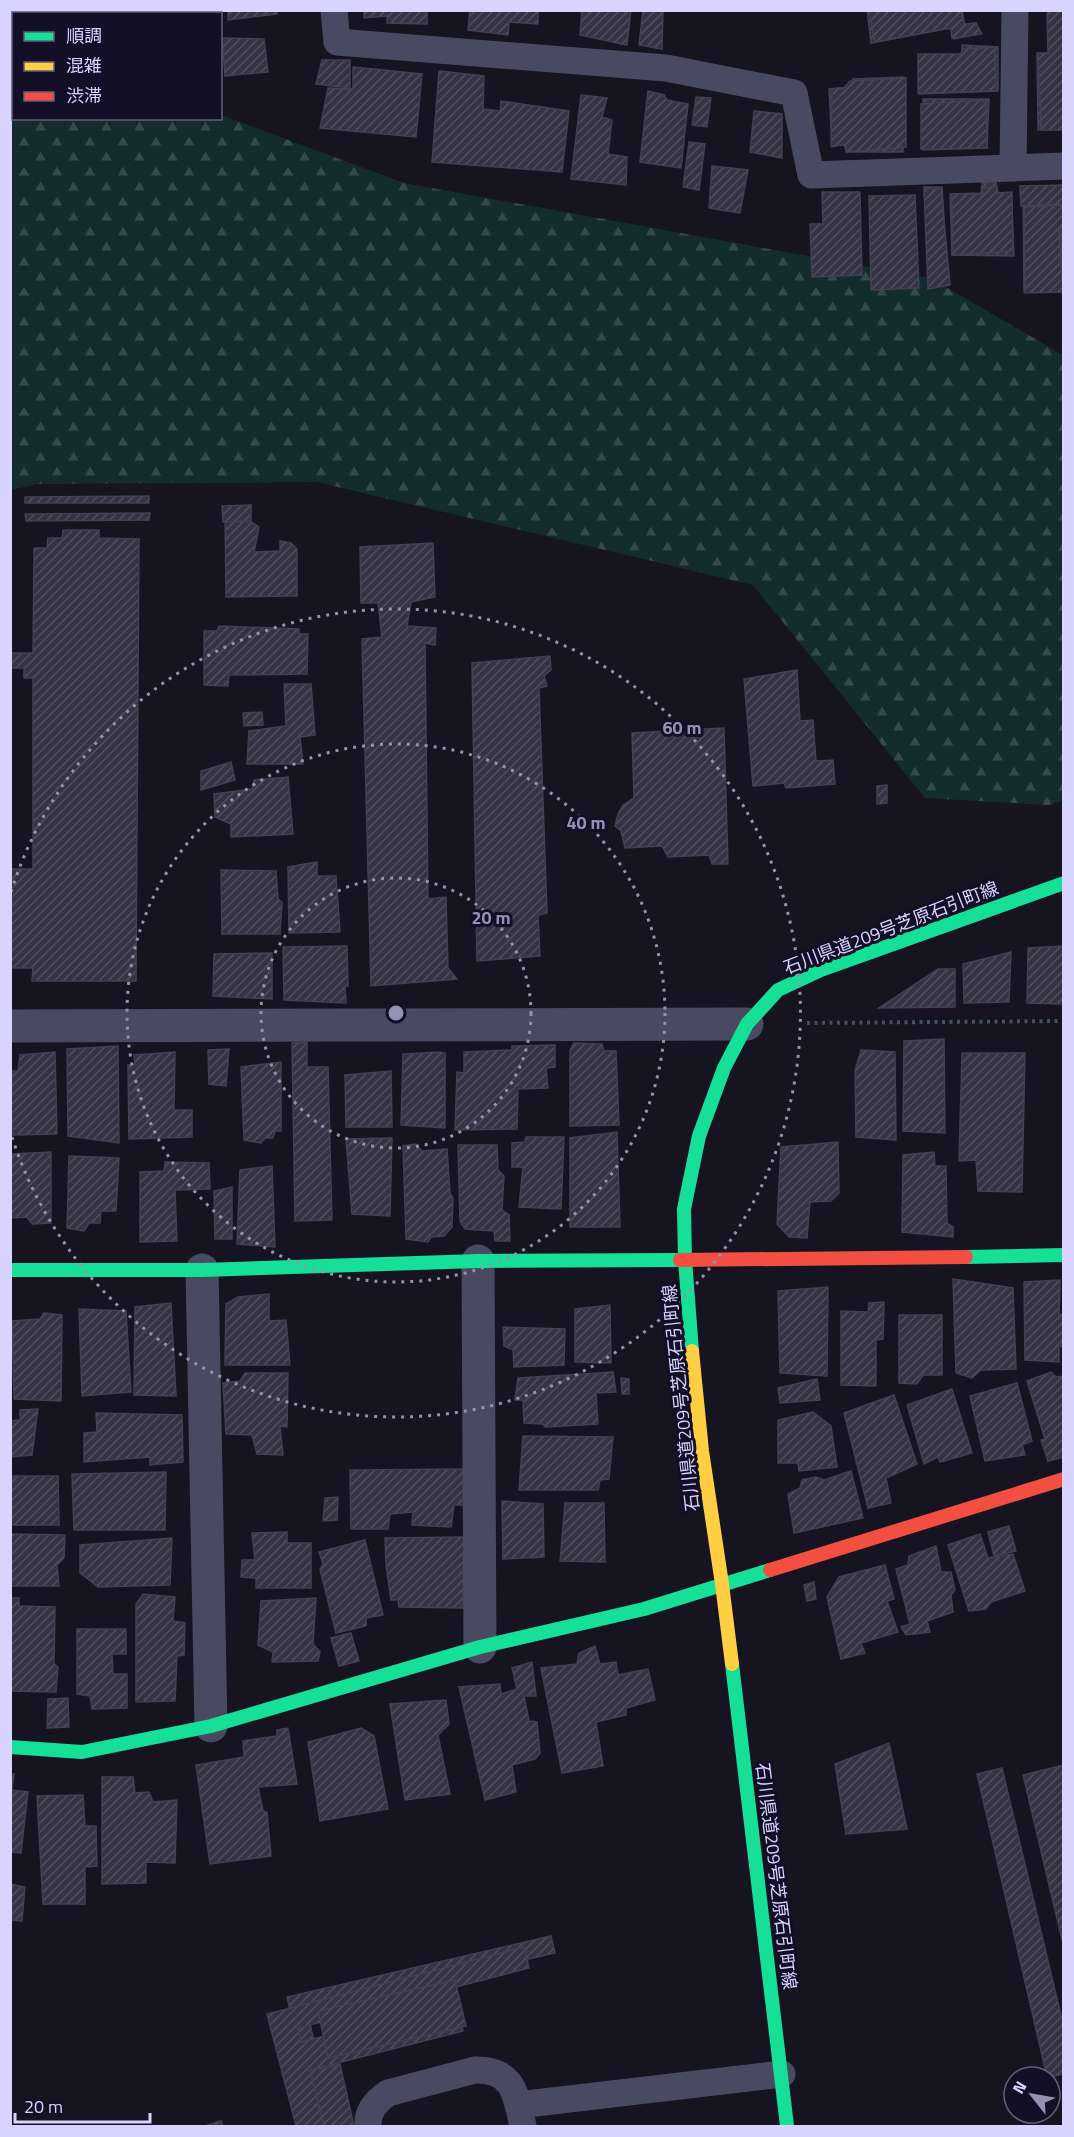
<svg xmlns="http://www.w3.org/2000/svg" width="1074" height="2137" font-family="'Titillium Web','Noto Sans JP',sans-serif">
	<style>
		.forest { fill: url(#forest-firs) }
		.building { fill: url(#building-hatch); stroke: #433f54; stroke-width: 1.5 }
		.lines { fill: none; stroke-linecap: round; stroke-linejoin: round }
		.path { stroke: #44505f; stroke-width: 4; stroke-dasharray: 3 4.5; stroke-linecap: butt }
		.lane { stroke: #4a4962; stroke-width: 27 }
		.street { stroke: #4a4962; stroke-width: 33 }
		.fast { stroke: #16e098; stroke-width: 14 }
		.slow { stroke: #ffcf43; stroke-width: 14 }
		.jam { stroke: #f24e42; stroke-width: 14 }
		.ring { fill: none; stroke: #9591b1; stroke-width: 3; stroke-dasharray: 3 6 }
		.labels { text-anchor: middle; stroke-width: 6; stroke-linejoin: round; paint-order: stroke }
		.street-label { font-size: 18px; fill: #d9d4ff; stroke: #130f26 }
		.centre { fill: #9591b1; stroke: #130f26; stroke-width: 3 }
		.ring-label { font-size: 18px; text-anchor: middle; font-weight: bold; fill: #9591b1; stroke: #130f26; stroke-width: 6; stroke-linejoin: round; paint-order: stroke }
	</style>
	<defs>
		<pattern id="forest-firs" width="22" height="20" patternUnits="userSpaceOnUse" patternTransform="scale(1.5)"><rect width="22" height="20" fill="#132c2d"/><path d="M5 1l3.5 6h-7zM16 11l3.5 6h-7z" fill="#354a4c"/></pattern>
		<pattern id="building-hatch" width="6" height="6" patternUnits="userSpaceOnUse" patternTransform="scale(1.5)"><rect width="6" height="6" fill="#343243"/><path d="M-1 1l2-2M0 6l6-6M5 7l2-2" fill="none" stroke="#514f5f"/></pattern>
	</defs>
	<rect width="100%" height="100%" fill="#161421"/>
	<!-- forest -->
	<path class="forest" d="M 10,98 L 13,98 L 14,118 L 220,118 L 221,115 L 404,183 L 930,278 L 1063,355 L 1063,801 L 1049,805 L 925,798 L 753,585 L 317,482 L 37,484 L 11,490 Z"/>
	<!-- building -->
	<g class="building">
		<path d="M 10,10 L 120,10 L 121,14 L 14,14 L 14,53 L 10,53 Z"/>
		<path d="M 228,10 L 277,10 L 277,14 L 228,20 Z"/>
		<path d="M 364,10 L 427,10 L 427,24 L 387,23 L 387,16 L 364,18 Z"/>
		<path d="M 470,10 L 538,10 L 538,24 L 509,22 L 508,35 L 468,30 Z"/>
		<path d="M 582,10 L 631,10 L 627,45 L 580,35 Z"/>
		<path d="M 643,10 L 663,10 L 662,49 L 639,45 Z"/>
		<path d="M 867,10 L 962,10 L 965,26 L 976,23 L 979,34 L 954,39 L 950,28 L 871,43 Z"/>
		<path d="M 869,10 L 961,10 L 964,24 L 976,23 L 982,34 L 952,38 L 951,28 L 875,42 Z"/>
		<path d="M 1048,10 L 1064,10 L 1064,130 L 1038,130 L 1037,53 L 1049,53 Z"/>
		<path d="M 1050,10 L 1064,10 L 1064,130 L 1041,130 L 1038,54 L 1048,53 L 1047,14 Z"/>
		<path d="M 222,38 L 264,39 L 268,72 L 225,76 Z"/>
		<path d="M 962,45 L 998,47 L 998,91 L 919,94 L 919,55 L 963,54 Z"/>
		<path d="M 995,47 L 996,91 L 918,93 L 918,54 L 961,54 L 962,49 Z"/>
		<path d="M 322,60 L 350,60 L 350,88 L 316,84 Z"/>
		<path d="M 353,67 L 422,74 L 416,137 L 320,128 L 328,88 L 353,89 Z"/>
		<path d="M 439,71 L 484,76 L 483,109 L 500,111 L 501,101 L 569,111 L 562,172 L 432,162 Z"/>
		<path d="M 14,76 L 14,112 L 10,112 L 10,77 Z"/>
		<path d="M 904,77 L 903,152 L 846,152 L 845,143 L 832,147 L 829,89 L 850,87 L 853,79 Z"/>
		<path d="M 906,78 L 906,147 L 848,152 L 844,145 L 831,146 L 832,89 L 844,88 L 850,81 Z"/>
		<path d="M 648,91 L 664,95 L 667,100 L 688,104 L 681,168 L 640,162 Z"/>
		<path d="M 581,95 L 607,98 L 602,117 L 612,120 L 608,154 L 627,157 L 626,185 L 571,179 Z"/>
		<path d="M 696,97 L 711,98 L 707,127 L 692,125 Z"/>
		<path d="M 923,99 L 989,99 L 987,148 L 923,150 Z"/>
		<path d="M 986,100 L 987,148 L 921,149 L 921,104 Z"/>
		<path d="M 754,111 L 782,114 L 782,158 L 750,152 Z"/>
		<path d="M 689,142 L 705,144 L 699,190 L 683,187 Z"/>
		<path d="M 712,166 L 748,170 L 740,213 L 709,208 Z"/>
		<path d="M 996,182 L 998,193 L 1011,194 L 1014,256 L 952,255 L 950,194 L 981,193 L 982,183 Z"/>
		<path d="M 1064,185 L 1064,225 L 1061,226 L 1063,291 L 1024,292 L 1023,189 Z"/>
		<path d="M 1064,185 L 1064,204 L 1021,206 L 1020,186 Z"/>
		<path d="M 924,187 L 942,187 L 948,283 L 930,273 Z"/>
		<path d="M 996,187 L 998,193 L 1012,192 L 1013,251 L 952,255 L 952,194 L 983,194 L 983,188 Z"/>
		<path d="M 924,189 L 941,189 L 950,285 L 928,289 Z"/>
		<path d="M 822,192 L 860,192 L 862,275 L 812,277 L 810,224 L 823,224 Z"/>
		<path d="M 915,195 L 919,288 L 871,290 L 869,196 Z"/>
		<path d="M 1064,205 L 1064,226 L 1059,229 L 1063,292 L 1025,293 L 1024,207 Z"/>
		<path d="M 149,496 L 149,503 L 25,503 L 25,497 Z"/>
		<path d="M 251,505 L 250,521 L 259,527 L 254,552 L 280,551 L 280,541 L 291,543 L 297,549 L 297,596 L 226,597 L 225,510 Z"/>
		<path d="M 251,505 L 251,521 L 223,522 L 222,506 Z"/>
		<path d="M 150,513 L 149,520 L 26,521 L 25,514 Z"/>
		<path d="M 63,530 L 99,530 L 99,538 L 139,539 L 136,981 L 32,981 L 33,968 L 10,968 L 10,869 L 33,869 L 33,678 L 24,678 L 24,668 L 10,668 L 10,653 L 33,653 L 34,548 L 47,548 L 48,538 L 62,538 Z"/>
		<path d="M 433,543 L 435,597 L 411,602 L 407,626 L 436,628 L 435,645 L 425,643 L 428,899 L 446,897 L 448,968 L 457,979 L 371,986 L 362,639 L 382,637 L 378,603 L 361,603 L 360,547 Z"/>
		<path d="M 219,626 L 299,629 L 299,634 L 308,634 L 307,674 L 229,675 L 228,686 L 204,685 L 204,631 L 217,631 Z"/>
		<path d="M 550,656 L 551,670 L 544,676 L 547,686 L 539,688 L 547,913 L 538,915 L 540,956 L 477,961 L 472,663 Z"/>
		<path d="M 797,670 L 800,721 L 813,720 L 816,761 L 833,760 L 835,784 L 786,788 L 784,783 L 753,786 L 744,679 Z"/>
		<path d="M 284,684 L 311,684 L 315,735 L 300,737 L 303,764 L 247,764 L 249,731 L 286,726 Z"/>
		<path d="M 262,712 L 263,725 L 244,726 L 243,713 Z"/>
		<path d="M 724,728 L 728,864 L 712,864 L 709,855 L 668,857 L 662,846 L 625,848 L 621,831 L 615,826 L 618,814 L 623,805 L 634,798 L 632,733 Z"/>
		<path d="M 231,762 L 235,780 L 201,790 L 201,771 Z"/>
		<path d="M 288,777 L 293,834 L 231,837 L 231,824 L 215,817 L 214,794 L 252,789 L 254,780 Z"/>
		<path d="M 887,785 L 887,803 L 877,804 L 877,786 Z"/>
		<path d="M 317,862 L 317,876 L 336,876 L 340,932 L 289,933 L 288,867 Z"/>
		<path d="M 221,870 L 276,871 L 278,899 L 282,902 L 280,934 L 222,934 Z"/>
		<path d="M 347,946 L 348,986 L 345,986 L 346,1003 L 284,1000 L 283,947 Z"/>
		<path d="M 1064,946 L 1064,1004 L 1027,1003 L 1028,948 Z"/>
		<path d="M 1011,952 L 1009,1002 L 964,1003 L 963,964 Z"/>
		<path d="M 272,953 L 272,999 L 213,996 L 214,954 Z"/>
		<path d="M 938,969 L 955,969 L 955,1007 L 879,1008 Z"/>
		<path d="M 944,1039 L 945,1133 L 903,1131 L 904,1041 Z"/>
		<path d="M 307,1042 L 307,1067 L 328,1067 L 332,1220 L 295,1221 L 292,1043 Z"/>
		<path d="M 574,1043 L 602,1044 L 604,1051 L 616,1051 L 619,1125 L 570,1126 L 570,1050 Z"/>
		<path d="M 555,1045 L 555,1067 L 546,1068 L 548,1088 L 518,1089 L 517,1129 L 455,1130 L 457,1072 L 464,1073 L 464,1052 L 512,1050 L 512,1046 Z"/>
		<path d="M 118,1046 L 119,1143 L 68,1136 L 67,1049 Z"/>
		<path d="M 229,1049 L 226,1086 L 209,1084 L 208,1050 Z"/>
		<path d="M 861,1050 L 895,1052 L 896,1140 L 856,1137 L 855,1071 Z"/>
		<path d="M 55,1052 L 57,1134 L 13,1135 L 13,1128 L 10,1128 L 10,1071 L 18,1071 L 20,1055 Z"/>
		<path d="M 175,1052 L 174,1110 L 192,1110 L 192,1137 L 129,1139 L 128,1065 L 135,1064 L 134,1055 Z"/>
		<path d="M 440,1052 L 445,1053 L 445,1128 L 401,1125 L 403,1054 Z"/>
		<path d="M 962,1053 L 1025,1053 L 1022,1192 L 978,1191 L 976,1160 L 959,1161 Z"/>
		<path d="M 281,1062 L 281,1131 L 275,1131 L 273,1138 L 265,1138 L 261,1143 L 244,1140 L 241,1067 Z"/>
		<path d="M 391,1071 L 392,1127 L 346,1127 L 345,1075 Z"/>
		<path d="M 617,1132 L 620,1227 L 570,1227 L 570,1138 Z"/>
		<path d="M 526,1137 L 564,1137 L 561,1209 L 519,1207 L 523,1167 L 512,1167 L 512,1143 L 525,1142 Z"/>
		<path d="M 392,1138 L 390,1216 L 352,1214 L 346,1139 Z"/>
		<path d="M 838,1142 L 839,1193 L 831,1201 L 810,1202 L 807,1238 L 789,1237 L 777,1224 L 781,1147 Z"/>
		<path d="M 416,1144 L 422,1151 L 447,1149 L 450,1193 L 453,1198 L 452,1227 L 444,1236 L 431,1237 L 428,1242 L 406,1239 L 403,1146 Z"/>
		<path d="M 458,1145 L 497,1145 L 498,1170 L 504,1176 L 502,1210 L 509,1215 L 510,1241 L 495,1241 L 494,1231 L 465,1229 L 460,1221 Z"/>
		<path d="M 51,1152 L 51,1223 L 32,1224 L 27,1217 L 11,1218 L 11,1154 Z"/>
		<path d="M 934,1152 L 935,1166 L 946,1166 L 947,1223 L 953,1227 L 953,1237 L 902,1232 L 903,1155 Z"/>
		<path d="M 69,1156 L 119,1158 L 116,1211 L 101,1211 L 100,1223 L 89,1223 L 84,1231 L 67,1228 Z"/>
		<path d="M 165,1162 L 209,1163 L 210,1189 L 175,1190 L 177,1241 L 140,1242 L 140,1172 L 164,1171 Z"/>
		<path d="M 272,1166 L 275,1247 L 237,1244 L 240,1170 Z"/>
		<path d="M 232,1187 L 232,1239 L 215,1239 L 214,1191 Z"/>
		<path d="M 953,1279 L 1013,1288 L 1016,1369 L 981,1370 L 972,1378 L 956,1373 Z"/>
		<path d="M 1060,1280 L 1059,1314 L 1064,1315 L 1064,1345 L 1059,1347 L 1059,1362 L 1025,1360 L 1024,1282 Z"/>
		<path d="M 828,1287 L 827,1376 L 780,1373 L 778,1291 Z"/>
		<path d="M 269,1294 L 269,1321 L 286,1320 L 290,1365 L 225,1365 L 226,1304 L 238,1297 Z"/>
		<path d="M 884,1302 L 883,1339 L 876,1340 L 876,1386 L 841,1385 L 841,1311 L 868,1312 L 869,1303 Z"/>
		<path d="M 171,1303 L 176,1396 L 134,1395 L 135,1307 Z"/>
		<path d="M 610,1305 L 611,1363 L 575,1362 L 575,1309 Z"/>
		<path d="M 79,1309 L 126,1311 L 131,1392 L 82,1396 Z"/>
		<path d="M 44,1313 L 62,1315 L 61,1401 L 14,1399 L 12,1321 L 40,1319 Z"/>
		<path d="M 899,1315 L 942,1315 L 942,1375 L 923,1375 L 917,1384 L 899,1383 Z"/>
		<path d="M 503,1327 L 565,1329 L 564,1365 L 514,1367 L 513,1350 L 504,1346 Z"/>
		<path d="M 613,1372 L 616,1392 L 596,1393 L 598,1424 L 545,1427 L 543,1424 L 524,1423 L 523,1400 L 515,1400 L 518,1378 Z"/>
		<path d="M 1051,1372 L 1056,1377 L 1064,1376 L 1064,1457 L 1048,1461 L 1041,1440 L 1045,1439 L 1027,1381 Z"/>
		<path d="M 245,1373 L 288,1373 L 287,1427 L 280,1426 L 283,1455 L 257,1454 L 252,1435 L 226,1434 L 223,1383 L 240,1381 Z"/>
		<path d="M 621,1378 L 629,1379 L 629,1394 L 622,1394 Z"/>
		<path d="M 817,1379 L 820,1400 L 780,1403 L 778,1388 Z"/>
		<path d="M 1017,1383 L 1032,1441 L 1022,1445 L 1025,1455 L 985,1461 L 970,1396 Z"/>
		<path d="M 952,1389 L 972,1453 L 940,1462 L 938,1457 L 924,1464 L 907,1405 Z"/>
		<path d="M 894,1395 L 917,1464 L 886,1478 L 891,1503 L 868,1508 L 844,1413 Z"/>
		<path d="M 38,1409 L 32,1455 L 10,1457 L 10,1421 L 20,1420 L 20,1410 Z"/>
		<path d="M 813,1412 L 831,1426 L 837,1467 L 799,1471 L 798,1463 L 778,1463 L 778,1420 Z"/>
		<path d="M 96,1413 L 182,1415 L 183,1462 L 150,1465 L 150,1457 L 84,1462 L 84,1433 L 97,1432 Z"/>
		<path d="M 523,1436 L 613,1437 L 609,1479 L 600,1480 L 598,1490 L 519,1490 Z"/>
		<path d="M 466,1469 L 465,1505 L 454,1505 L 451,1527 L 412,1525 L 413,1512 L 390,1514 L 388,1529 L 351,1529 L 350,1470 Z"/>
		<path d="M 851,1471 L 863,1518 L 794,1533 L 788,1494 L 800,1488 L 802,1480 L 816,1477 L 824,1480 Z"/>
		<path d="M 166,1472 L 165,1530 L 74,1530 L 72,1474 Z"/>
		<path d="M 10,1476 L 58,1476 L 59,1525 L 10,1525 Z"/>
		<path d="M 338,1497 L 337,1520 L 323,1521 L 325,1498 Z"/>
		<path d="M 502,1501 L 543,1504 L 544,1557 L 503,1559 Z"/>
		<path d="M 565,1503 L 604,1503 L 605,1562 L 560,1561 Z"/>
		<path d="M 1009,1526 L 1016,1551 L 994,1556 L 988,1532 Z"/>
		<path d="M 287,1532 L 287,1543 L 311,1543 L 311,1588 L 256,1588 L 256,1578 L 241,1577 L 242,1560 L 255,1560 L 252,1533 Z"/>
		<path d="M 10,1534 L 65,1535 L 64,1558 L 57,1565 L 59,1586 L 10,1586 Z"/>
		<path d="M 980,1534 L 988,1558 L 1013,1554 L 1025,1591 L 991,1602 L 986,1609 L 969,1611 L 948,1545 Z"/>
		<path d="M 464,1537 L 463,1608 L 399,1607 L 398,1600 L 391,1600 L 386,1565 L 385,1538 Z"/>
		<path d="M 172,1538 L 170,1585 L 98,1587 L 80,1573 L 80,1545 Z"/>
		<path d="M 365,1540 L 383,1615 L 366,1618 L 366,1626 L 336,1633 L 320,1569 L 323,1564 L 319,1552 Z"/>
		<path d="M 936,1546 L 941,1572 L 951,1572 L 955,1590 L 951,1595 L 953,1612 L 927,1621 L 930,1632 L 906,1635 L 901,1627 L 910,1624 L 896,1569 L 908,1565 L 909,1556 Z"/>
		<path d="M 885,1565 L 894,1599 L 887,1601 L 898,1632 L 861,1643 L 865,1653 L 841,1659 L 827,1597 L 839,1577 Z"/>
		<path d="M 814,1582 L 816,1599 L 807,1601 L 804,1585 Z"/>
		<path d="M 143,1594 L 175,1597 L 173,1621 L 185,1623 L 184,1655 L 177,1656 L 175,1701 L 136,1702 L 136,1604 Z"/>
		<path d="M 10,1598 L 19,1598 L 19,1606 L 55,1607 L 54,1664 L 58,1667 L 56,1692 L 10,1691 Z"/>
		<path d="M 316,1598 L 313,1644 L 320,1652 L 318,1661 L 272,1662 L 273,1652 L 258,1645 L 261,1601 Z"/>
		<path d="M 77,1629 L 126,1629 L 126,1654 L 112,1654 L 113,1674 L 127,1674 L 127,1708 L 92,1709 L 90,1696 L 77,1694 Z"/>
		<path d="M 351,1633 L 359,1661 L 339,1666 L 331,1638 Z"/>
		<path d="M 595,1646 L 600,1664 L 616,1662 L 618,1675 L 648,1669 L 655,1700 L 626,1708 L 626,1715 L 596,1722 L 603,1766 L 562,1773 L 541,1668 L 577,1664 L 579,1653 Z"/>
		<path d="M 532,1662 L 536,1696 L 524,1696 L 529,1721 L 537,1722 L 540,1753 L 535,1759 L 512,1765 L 516,1792 L 485,1800 L 459,1687 L 500,1684 L 501,1694 L 517,1689 L 512,1668 Z"/>
		<path d="M 68,1698 L 69,1727 L 47,1728 L 48,1699 Z"/>
		<path d="M 446,1700 L 449,1724 L 438,1735 L 450,1794 L 405,1800 L 390,1704 Z"/>
		<path d="M 288,1728 L 297,1784 L 258,1787 L 263,1811 L 267,1812 L 271,1856 L 210,1864 L 196,1765 L 244,1757 L 243,1741 L 277,1736 L 277,1730 Z"/>
		<path d="M 361,1728 L 374,1736 L 388,1809 L 320,1821 L 308,1742 Z"/>
		<path d="M 889,1743 L 907,1829 L 846,1834 L 835,1764 Z"/>
		<path d="M 1064,1765 L 1064,1948 L 1023,1775 Z"/>
		<path d="M 1002,1768 L 1064,2028 L 1064,2074 L 1050,2077 L 1047,2077 L 977,1774 Z"/>
		<path d="M 10,1774 L 14,1774 L 12,1790 L 28,1792 L 21,1853 L 10,1852 Z"/>
		<path d="M 102,1777 L 133,1777 L 135,1793 L 149,1792 L 153,1802 L 177,1800 L 175,1863 L 146,1862 L 146,1883 L 102,1884 Z"/>
		<path d="M 83,1795 L 85,1826 L 96,1826 L 97,1866 L 85,1867 L 85,1904 L 43,1904 L 37,1796 Z"/>
		<path d="M 10,1884 L 25,1887 L 22,1921 L 10,1920 Z"/>
		<path d="M 551,1936 L 555,1953 L 307,2010 L 320,2069 L 340,2064 L 354,2126 L 310,2126 L 313,2125 L 302,2073 L 304,2073 L 287,1997 Z"/>
		<path d="M 524,1947 L 529,1968 L 298,2028 L 301,2042 L 456,2002 L 463,2031 L 310,2070 L 324,2126 L 296,2126 L 267,2014 Z"/>
		<path d="M 455,1980 L 466,2026 L 328,2058 L 318,2011 Z"/>
		<path d="M 221,2121 L 223,2126 L 205,2126 Z"/>
	</g>
	<g class="lines">
		<!-- path -->
		<path class="path" d="M 807,1023 L 1064,1021"/>
		<!-- lane -->
		<g class="lane">
			<path d="M 334,10 L 337,42 L 666,68 L 794,93 L 811,175 L 1064,166"/>
			<path d="M 1013,168 L 1015,10"/>
			<path d="M 518,2105 L 782,2074"/>
			<path d="M 368,2126 C 367,2111 376,2101 388,2093 L 475,2070 C 514,2069 516,2095 523,2126"/>
		</g>
		<!-- street -->
		<g class="street">
			<path d="M 10,1026 L 747,1024"/>
			<path d="M 478,1261 L 480,1647"/>
			<path d="M 202,1270 L 211,1726"/>
		</g>
		<!-- fast -->
		<g class="fast">
			<path d="M 966,1257 L 1064,1255"/>
			<path d="M 10,1270 L 202,1270 L 478,1261 L 680,1260"/>
			<path d="M 692,1351 L 685,1260 L 684,1209 L 699,1136 L 724,1068 L 747,1024 L 778,990 L 821,970 L 1064,883"/>
			<path d="M 732,1664 L 787,2126"/>
			<path d="M 10,1747 L 82,1752 L 211,1726 L 480,1647 L 644,1609 L 770,1570"/>
		</g>
		<!-- slow -->
		<path class="slow" d="M 692,1351 L 702,1451 L 722,1584 L 732,1664"/>
		<!-- jam -->
		<g class="jam">
			<path d="M 680,1260 L 966,1257"/>
			<path d="M 770,1570 L 1064,1479"/>
		</g>
	</g>
	<!-- distance rings -->
	<g class="ring">
		<circle cx="396" cy="1013" r="135"/>
		<circle cx="396" cy="1013" r="269"/>
		<path d="M11 892A404 404 0 1 1 11 1134"/>
	</g>
	<g class="labels">
		<!-- street labels -->
		<g class="street-label">
			<text transform="translate(891 928) rotate(-21)" y="6">石川県道209号芝原石引町線</text>
			<text transform="translate(681 1398) rotate(-96)" y="6">石川県道209号芝原石引町線</text>
			<text transform="translate(776 1876) rotate(83)" y="6">石川県道209号芝原石引町線</text>
		</g>
	</g>
	<circle cx="396" cy="1013" r="9" class="centre"/>
	<g class="ring-label">
		<text x="682" y="734">60 m</text>
		<text x="586" y="829">40 m</text>
		<text x="491" y="924">20 m</text>
	</g>
	<!-- border -->
	<rect width="1074" height="2137" fill="none" stroke="#d9d4ff" stroke-width="24"/>
	<!-- legend -->
	<rect x="12" y="12" width="210" height="108" fill="#130f26" stroke="#625e7d" stroke-width="1.5"/>
	<rect x="24" y="32" width="30" height="9" fill="#16e098" stroke="#625e7d" stroke-width="1.5"/>
	<text x="66" y="42" font-size="18" fill="#d9d4ff">順調</text>
	<rect x="24" y="62" width="30" height="9" fill="#ffcf43" stroke="#625e7d" stroke-width="1.5"/>
	<text x="66" y="72" font-size="18" fill="#d9d4ff">混雑</text>
	<rect x="24" y="92" width="30" height="9" fill="#f24e42" stroke="#625e7d" stroke-width="1.5"/>
	<text x="66" y="102" font-size="18" fill="#d9d4ff">渋滞</text>
	<!-- north arrow -->
	<g transform="translate(1032 2095) rotate(301)"><circle r="28" fill="#130f26" stroke="#625e7d" stroke-width="1.5"/>
	<path d="M0-4.5L10 22L0 15L-10 22Z" fill="#9591b1"/>
	<text y="-9" font-size="16" font-weight="bold" text-anchor="middle" fill="#d9d4ff">N</text>
	</g>
	<!-- scale -->
	<path d="M15 2113v9h135v-9" fill="none" stroke="#d9d4ff" stroke-width="3"/>
	<text x="24" y="2113" font-size="18" fill="#d9d4ff" stroke="#130f26" stroke-width="4.5" paint-order="stroke">20 m</text>
</svg>
